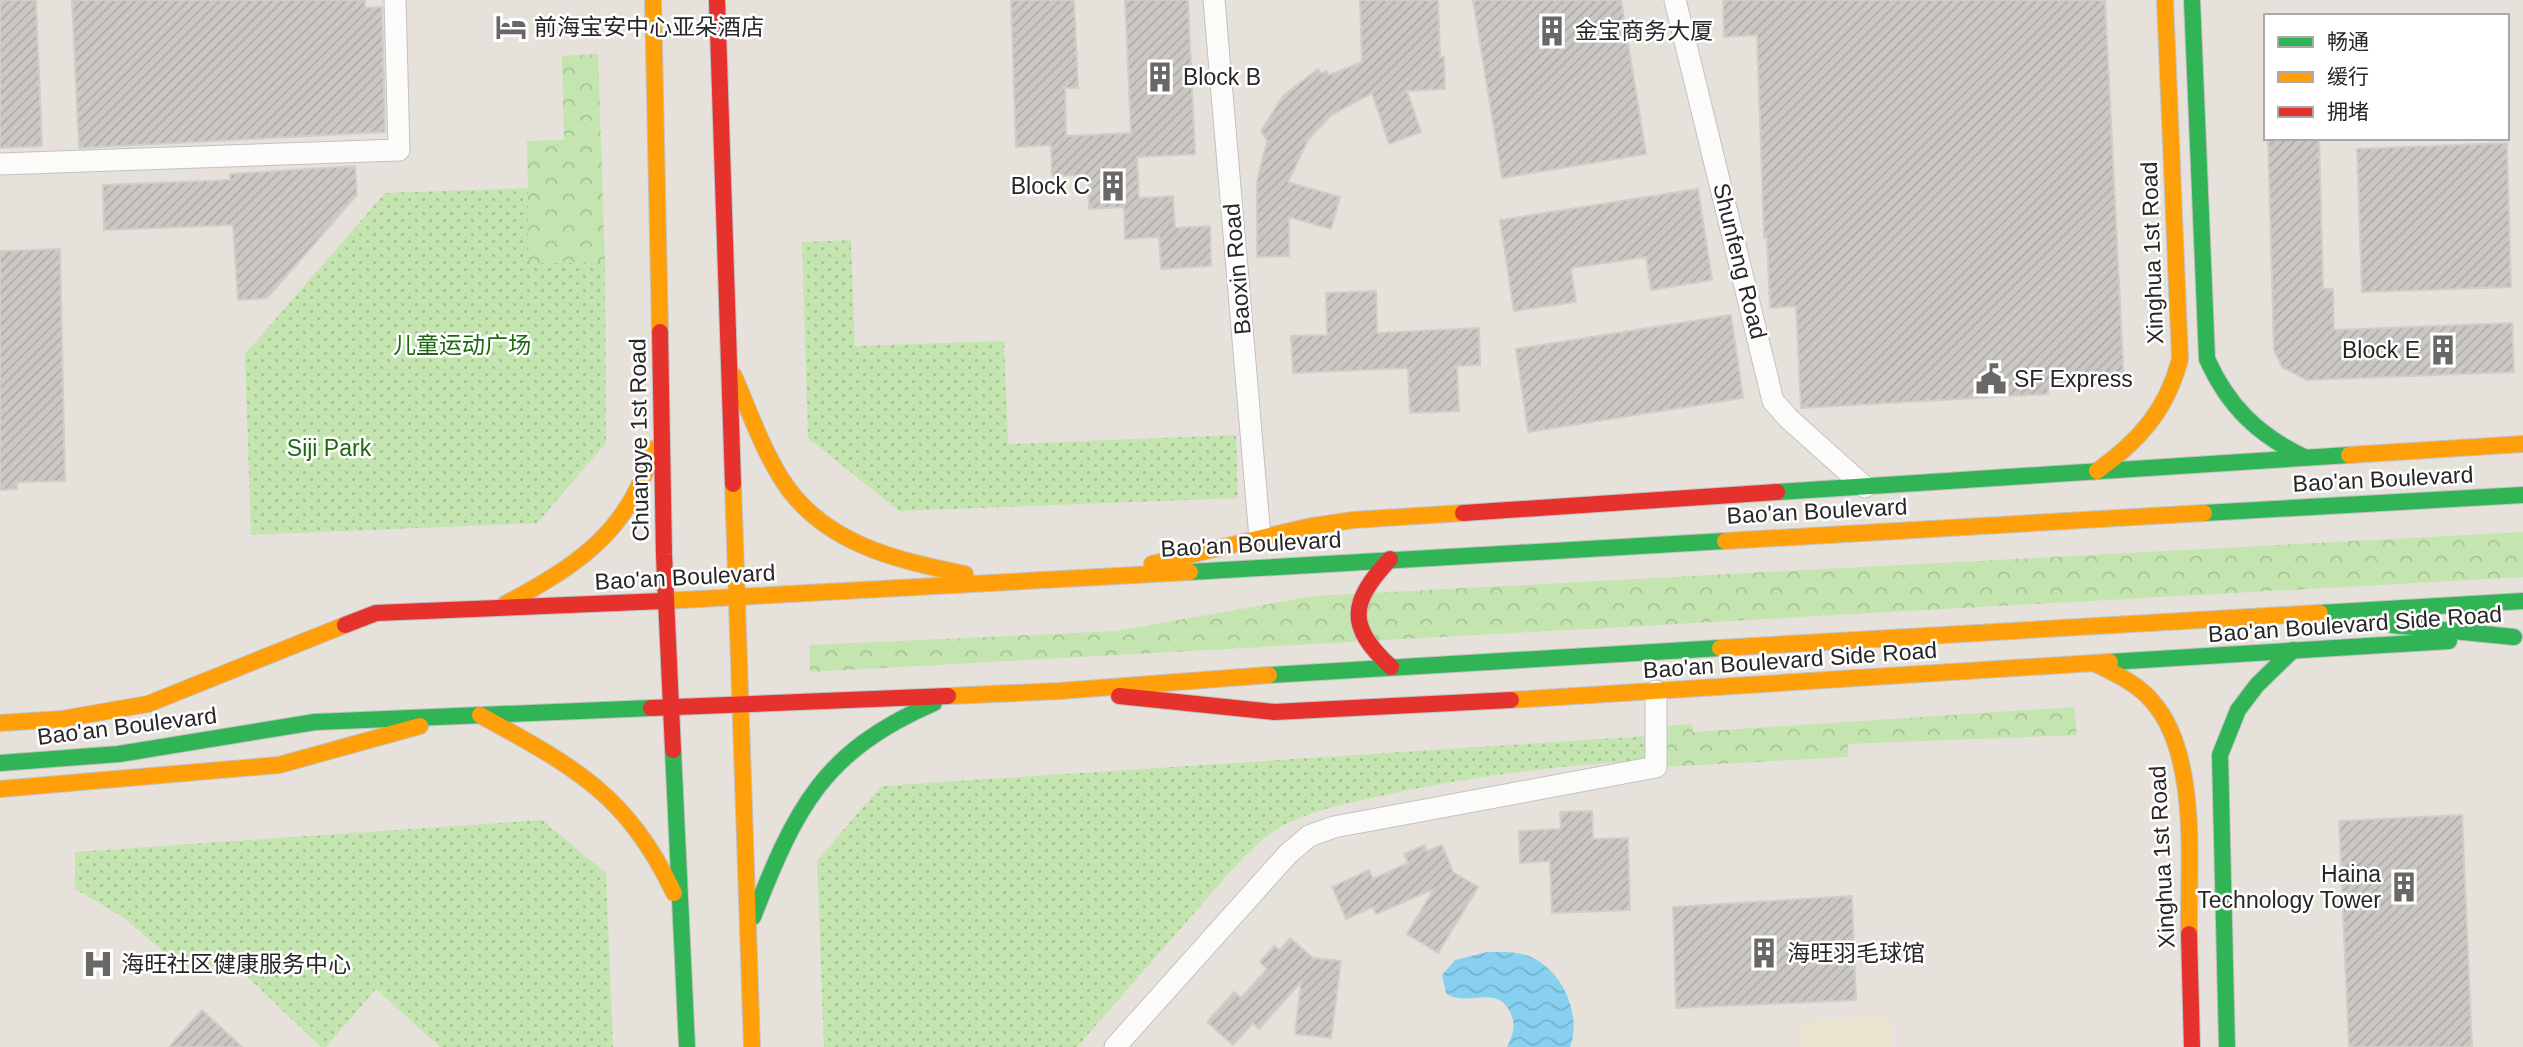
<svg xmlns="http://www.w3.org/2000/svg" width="2523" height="1047" font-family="Arial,'Noto Sans SC',sans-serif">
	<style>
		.education { fill: #ebe3ce }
		.grass { fill: url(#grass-dots) }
		.forest { fill: url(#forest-crowns) }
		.water { fill: url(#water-waves) }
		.building { fill: url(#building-hatch); stroke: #d1cdc7; stroke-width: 2 }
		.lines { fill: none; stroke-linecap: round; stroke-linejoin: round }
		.street-casing { stroke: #c3c1c2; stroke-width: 23 }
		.fast-casing { stroke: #c3c1c2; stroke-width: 18 }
		.slow-casing { stroke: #c3c1c2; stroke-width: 18 }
		.jam-casing { stroke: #c3c1c2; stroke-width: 18 }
		.street { stroke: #fbfbfa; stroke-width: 21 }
		.fast { stroke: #30b455; stroke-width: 16 }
		.slow { stroke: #ff9f0a; stroke-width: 16 }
		.jam { stroke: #e5322d; stroke-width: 16 }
		.labels { text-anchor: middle; stroke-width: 5; stroke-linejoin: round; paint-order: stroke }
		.poi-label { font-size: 23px; fill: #272727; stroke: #fff; text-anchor: start }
		.street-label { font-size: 23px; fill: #272727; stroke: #fff }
		.park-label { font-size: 23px; fill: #216813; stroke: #fff }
	</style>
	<defs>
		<pattern id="grass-dots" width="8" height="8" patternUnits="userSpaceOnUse" patternTransform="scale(1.75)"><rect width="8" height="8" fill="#c4e5b0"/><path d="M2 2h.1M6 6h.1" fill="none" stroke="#a8c497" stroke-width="1.8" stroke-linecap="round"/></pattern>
		<pattern id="forest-crowns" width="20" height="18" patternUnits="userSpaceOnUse" patternTransform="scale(1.75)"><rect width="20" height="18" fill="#c4e5b0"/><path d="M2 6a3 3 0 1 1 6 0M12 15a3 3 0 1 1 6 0" fill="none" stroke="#a8c497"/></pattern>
		<pattern id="water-waves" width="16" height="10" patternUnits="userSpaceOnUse" patternTransform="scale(1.75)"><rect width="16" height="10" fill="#87d0ef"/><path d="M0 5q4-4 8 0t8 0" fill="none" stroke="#75b3cd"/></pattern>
		<pattern id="building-hatch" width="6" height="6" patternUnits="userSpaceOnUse" patternTransform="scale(1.75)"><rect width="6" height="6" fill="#cbc8c3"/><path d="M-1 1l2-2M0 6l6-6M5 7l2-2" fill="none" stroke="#aeaca8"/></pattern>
	</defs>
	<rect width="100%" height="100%" fill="#e6e2db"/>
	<!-- education -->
	<path class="education" d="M 1891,1016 L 1892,1047 L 1801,1047 L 1800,1022 Z"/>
	<!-- grass -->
	<g class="grass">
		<path d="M 528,188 L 529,263 L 605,262 L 606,443 L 537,523 L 251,535 L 245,354 L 385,193 Z"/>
		<path d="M 851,240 L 855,346 L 1004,341 L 1008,444 L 1236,435 L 1238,498 L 899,511 L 808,438 L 802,242 Z"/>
		<path d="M 1647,736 L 1649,760 C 1563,765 1480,775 1395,793 C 1358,801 1316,808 1282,826 C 1262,837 1246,855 1230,872 L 1077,1047 L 824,1047 L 817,861 L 881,786 Z"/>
		<path d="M 542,820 L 606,873 L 613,1047 L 440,1047 L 376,989 L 326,1047 L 321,1047 L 235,965 L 182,968 L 123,917 L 75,889 L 75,852 Z"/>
	</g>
	<!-- forest -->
	<g class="forest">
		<path d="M 598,54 L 605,262 L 529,263 L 527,141 L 564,140 L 562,56 Z"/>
		<path d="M 2523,532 L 2523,577 L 810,672 L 809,645 L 1116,631 L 1314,596 Z"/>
		<path d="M 2074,707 L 2077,735 L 1848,744 L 1848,757 L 1664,767 L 1664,726 L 1692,724 L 1693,732 Z"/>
	</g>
	<!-- water -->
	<path class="water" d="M 1487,952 C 1503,952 1517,951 1531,957 C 1563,971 1582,1015 1570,1047 L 1507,1047 C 1513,1036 1516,1026 1511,1014 C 1497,982 1467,1009 1446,993 L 1442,975 L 1455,960 Z"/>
	<!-- building -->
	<g class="building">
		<path d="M 0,0 L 36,0 L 42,146 L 0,148 Z"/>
		<path d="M 72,0 L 365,0 L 365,8 L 382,7 L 385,132 L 79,148 Z"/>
		<path d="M 1011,0 L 1074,0 L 1078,88 L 1065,88 L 1066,136 L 1131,133 L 1125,0 L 1188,0 L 1195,154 L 1137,157 L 1139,198 L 1173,196 L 1175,228 L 1210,226 L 1211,266 L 1161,269 L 1159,237 L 1125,239 L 1124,207 L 1089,209 L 1088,175 L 1052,176 L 1051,145 L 1016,147 Z"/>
		<path d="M 1360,0 L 1438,0 L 1440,57 L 1444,57 L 1445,89 L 1407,91 L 1421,132 L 1389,144 L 1372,93 L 1331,115 L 1308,140 L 1288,182 L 1340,197 L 1331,229 L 1289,217 L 1289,256 L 1257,257 L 1257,181 L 1267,141 L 1261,131 L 1283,96 L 1318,69 L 1321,74 L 1326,71 L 1329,75 L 1362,62 Z"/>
		<path d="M 1473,0 L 1621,0 L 1646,154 L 1502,178 Z"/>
		<path d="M 1723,0 L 2105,0 L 2124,384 L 2048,388 L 2048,394 L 1801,408 L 1796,306 L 1770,308 L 1767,238 L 1764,238 L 1757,35 L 1724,37 Z"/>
		<path d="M 2268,138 L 2319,138 L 2323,289 L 2333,289 L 2334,330 L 2512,323 L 2514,372 L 2306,380 L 2282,367 L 2274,350 Z"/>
		<path d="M 2507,143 L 2511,287 L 2362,292 L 2357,149 Z"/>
		<path d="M 355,166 L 357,195 L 267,298 L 238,300 L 233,225 L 104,230 L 103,185 L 230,180 L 230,174 Z"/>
		<path d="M 1698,189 L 1712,280 L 1651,290 L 1646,257 L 1571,268 L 1576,302 L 1514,311 L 1500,220 Z"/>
		<path d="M 60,249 L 65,481 L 17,482 L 17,489 L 0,490 L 0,251 Z"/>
		<path d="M 1376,291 L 1377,333 L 1479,328 L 1480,365 L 1457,366 L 1459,411 L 1410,413 L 1408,368 L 1293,373 L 1291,336 L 1327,335 L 1326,293 Z"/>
		<path d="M 1731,315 L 1743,398 L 1528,432 L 1516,349 Z"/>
		<path d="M 1592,811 L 1593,839 L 1628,838 L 1630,910 L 1552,913 L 1550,861 L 1520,863 L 1519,831 L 1561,829 L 1560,812 Z"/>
		<path d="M 2462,815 L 2472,1047 L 2349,1047 L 2339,821 Z"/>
		<path d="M 1424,845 L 1427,851 L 1442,845 L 1453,872 L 1478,887 L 1438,953 L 1407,934 L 1434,889 L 1376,914 L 1373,907 L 1346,919 L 1332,887 L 1369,870 L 1373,879 L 1408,863 L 1404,854 Z"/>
		<path d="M 1852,896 L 1856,1000 L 1676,1008 L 1673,907 Z"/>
		<path d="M 1290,938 L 1313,958 L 1341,961 L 1331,1038 L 1295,1034 L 1301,982 L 1259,1029 L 1253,1023 L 1233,1045 L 1207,1022 L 1234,992 L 1241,998 L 1267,969 L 1260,962 L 1274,946 L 1280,950 Z"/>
		<path d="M 202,1010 L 242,1047 L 169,1047 Z"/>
	</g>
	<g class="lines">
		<!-- street casing -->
		<g class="street-casing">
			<g id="street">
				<path d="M 1214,0 L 1260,538"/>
				<path d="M 1675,0 L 1773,401 L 1788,418 L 1865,487"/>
				<path d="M 0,164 L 399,150 L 395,0"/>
				<path d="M 1115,1047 L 1288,854 L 1309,836 L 1334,827 L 1656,767 L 1656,691"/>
			</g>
		</g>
		<!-- fast casing -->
		<g class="fast-casing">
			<g id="fast">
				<path d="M 2192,0 L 2207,359 C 2228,406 2258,435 2304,457"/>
				<path d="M 1777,492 L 2349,455"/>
				<path d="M 2204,513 L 2523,495"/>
				<path d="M 1190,572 L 1725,541"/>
				<path d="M 2320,613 L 2523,601"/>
				<path d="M 2392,625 L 2514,637"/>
				<path d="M 2110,662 L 2449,641"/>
				<path d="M 1269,675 L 1720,648"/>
				<path d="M 673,750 L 687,1047"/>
				<path d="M 0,763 L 119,754 L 315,722 L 651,708"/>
				<path d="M 753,917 C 796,808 822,752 934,703"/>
				<path d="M 2227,1047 L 2220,755 L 2238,710 L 2257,685 L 2293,650"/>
			</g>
		</g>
		<!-- slow casing -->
		<g class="slow-casing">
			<g id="slow">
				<path d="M 653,0 L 660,332"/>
				<path d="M 734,376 C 749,410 761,446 781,478 C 821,543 895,560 965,574"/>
				<path d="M 2349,455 L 2523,444"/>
				<path d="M 2097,471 C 2139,441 2167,410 2180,359 L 2165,0"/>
				<path d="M 733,484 L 752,1047"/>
				<path d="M 1725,541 L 2204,513"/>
				<path d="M 1152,564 L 1307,527 L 1353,520 L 1463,513"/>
				<path d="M 663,601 L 1190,572"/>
				<path d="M 505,604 C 577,566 630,531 653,449"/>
				<path d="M 1720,648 L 2320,613"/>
				<path d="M 2094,663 C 2114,673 2137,683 2152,701 C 2200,755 2188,866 2189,934"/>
				<path d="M 948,696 L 1060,691 L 1269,675"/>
				<path d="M 1511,700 L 2110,662"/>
				<path d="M 480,715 C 574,767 626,793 674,893"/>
				<path d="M 0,723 L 62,719 L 148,704 L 345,625"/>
				<path d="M 0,789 L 279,765 L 420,726"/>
			</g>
		</g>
		<!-- jam casing -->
		<g class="jam-casing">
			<g id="jam">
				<path d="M 717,0 L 733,484"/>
				<path d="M 660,332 L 664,555 L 673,750"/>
				<path d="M 1463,513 L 1777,492"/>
				<path d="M 1390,559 C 1350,602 1346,626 1391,667"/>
				<path d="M 345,625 L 376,613 L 663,601"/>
				<path d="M 1119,696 L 1274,712 L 1511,700"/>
				<path d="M 651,708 L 948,696"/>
				<path d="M 2189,934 L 2192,1047"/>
			</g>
		</g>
		<!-- street -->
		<use href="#street" class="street"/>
		<!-- fast -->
		<use href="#fast" class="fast"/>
		<!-- slow -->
		<use href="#slow" class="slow"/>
		<!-- jam -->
		<use href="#jam" class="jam"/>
	</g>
	<!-- icons -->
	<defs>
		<g id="hotel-bare" transform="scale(2.415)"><path d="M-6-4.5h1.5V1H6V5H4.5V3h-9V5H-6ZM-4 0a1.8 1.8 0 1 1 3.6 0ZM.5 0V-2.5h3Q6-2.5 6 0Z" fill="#6a6866" stroke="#fff" stroke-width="2.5" paint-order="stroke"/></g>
		<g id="building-bare" transform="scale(2.415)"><path d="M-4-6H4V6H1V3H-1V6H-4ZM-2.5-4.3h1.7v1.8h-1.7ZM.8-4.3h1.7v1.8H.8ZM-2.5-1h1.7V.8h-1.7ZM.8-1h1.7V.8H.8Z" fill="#6a6866" stroke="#fff" stroke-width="2.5" paint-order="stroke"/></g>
		<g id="civic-bare" transform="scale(2.415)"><path d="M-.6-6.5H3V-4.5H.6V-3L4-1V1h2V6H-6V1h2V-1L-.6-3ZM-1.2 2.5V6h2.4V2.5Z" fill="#6a6866" stroke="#fff" stroke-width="2.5" paint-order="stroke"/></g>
		<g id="hospital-bare" transform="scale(2.415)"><path d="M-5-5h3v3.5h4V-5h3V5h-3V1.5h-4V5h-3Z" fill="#6a6866" stroke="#fff" stroke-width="2.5" paint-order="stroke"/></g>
	</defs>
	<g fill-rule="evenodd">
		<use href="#hotel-bare" x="511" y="27"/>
		<use href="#building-bare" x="1552" y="31"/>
		<use href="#building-bare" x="1160" y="77"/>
		<use href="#building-bare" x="1113" y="186"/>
		<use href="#building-bare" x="2443" y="350"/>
		<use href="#civic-bare" x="1991" y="379"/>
		<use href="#building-bare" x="2404" y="887"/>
		<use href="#building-bare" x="1764" y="953"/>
		<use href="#hospital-bare" x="98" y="964"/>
	</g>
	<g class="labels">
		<!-- poi labels -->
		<g class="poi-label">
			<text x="534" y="35">前海宝安中心亚朵酒店</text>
			<text x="1575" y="39">金宝商务大厦</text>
			<text x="1183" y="85">Block B</text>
			<text x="1090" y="194" text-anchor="end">Block C</text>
			<text x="2420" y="358" text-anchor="end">Block E</text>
			<text x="2014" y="387">SF Express</text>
			<text x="2381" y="882" text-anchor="end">Haina<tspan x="2381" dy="26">Technology Tower</tspan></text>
			<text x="1787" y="961">海旺羽毛球馆</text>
			<text x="121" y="972">海旺社区健康服务中心</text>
		</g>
		<!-- street labels -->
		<g class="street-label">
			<text transform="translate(2152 253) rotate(-92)" y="8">Xinghua 1st Road</text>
			<text transform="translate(1740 261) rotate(76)" y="8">Shunfeng Road</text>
			<text transform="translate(1237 269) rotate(-95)" y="8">Baoxin Road</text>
			<text transform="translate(639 440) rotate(-91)" y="8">Chuangye 1st Road</text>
			<text transform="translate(2383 479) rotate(-3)" y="8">Bao'an Boulevard</text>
			<text transform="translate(1817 511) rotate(-3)" y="8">Bao'an Boulevard</text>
			<text transform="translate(1251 544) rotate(-3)" y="8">Bao'an Boulevard</text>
			<text transform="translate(685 577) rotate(-3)" y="8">Bao'an Boulevard</text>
			<text transform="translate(2355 624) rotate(-4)" y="8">Bao'an Boulevard Side Road</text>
			<text transform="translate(1790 660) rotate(-4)" y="8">Bao'an Boulevard Side Road</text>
			<text transform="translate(127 726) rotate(-7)" y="8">Bao'an Boulevard</text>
			<text transform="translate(2162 857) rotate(-93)" y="8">Xinghua 1st Road</text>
		</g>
		<!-- park labels -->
		<g class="park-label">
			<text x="462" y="353">儿童运动广场</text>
			<text x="329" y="456">Siji Park</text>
		</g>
	</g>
	<!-- legend -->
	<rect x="2264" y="14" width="245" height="126" fill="#ffffff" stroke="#a9a9a9" stroke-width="2"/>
	<rect x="2278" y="37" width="35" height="10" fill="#30b455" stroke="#a9a9a9" stroke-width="2"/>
	<text x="2327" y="49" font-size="21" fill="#272727">畅通</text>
	<rect x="2278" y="72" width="35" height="10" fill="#ff9f0a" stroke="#a9a9a9" stroke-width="2"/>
	<text x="2327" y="84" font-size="21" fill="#272727">缓行</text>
	<rect x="2278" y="107" width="35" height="10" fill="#e5322d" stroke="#a9a9a9" stroke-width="2"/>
	<text x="2327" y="119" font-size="21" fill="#272727">拥堵</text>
</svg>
